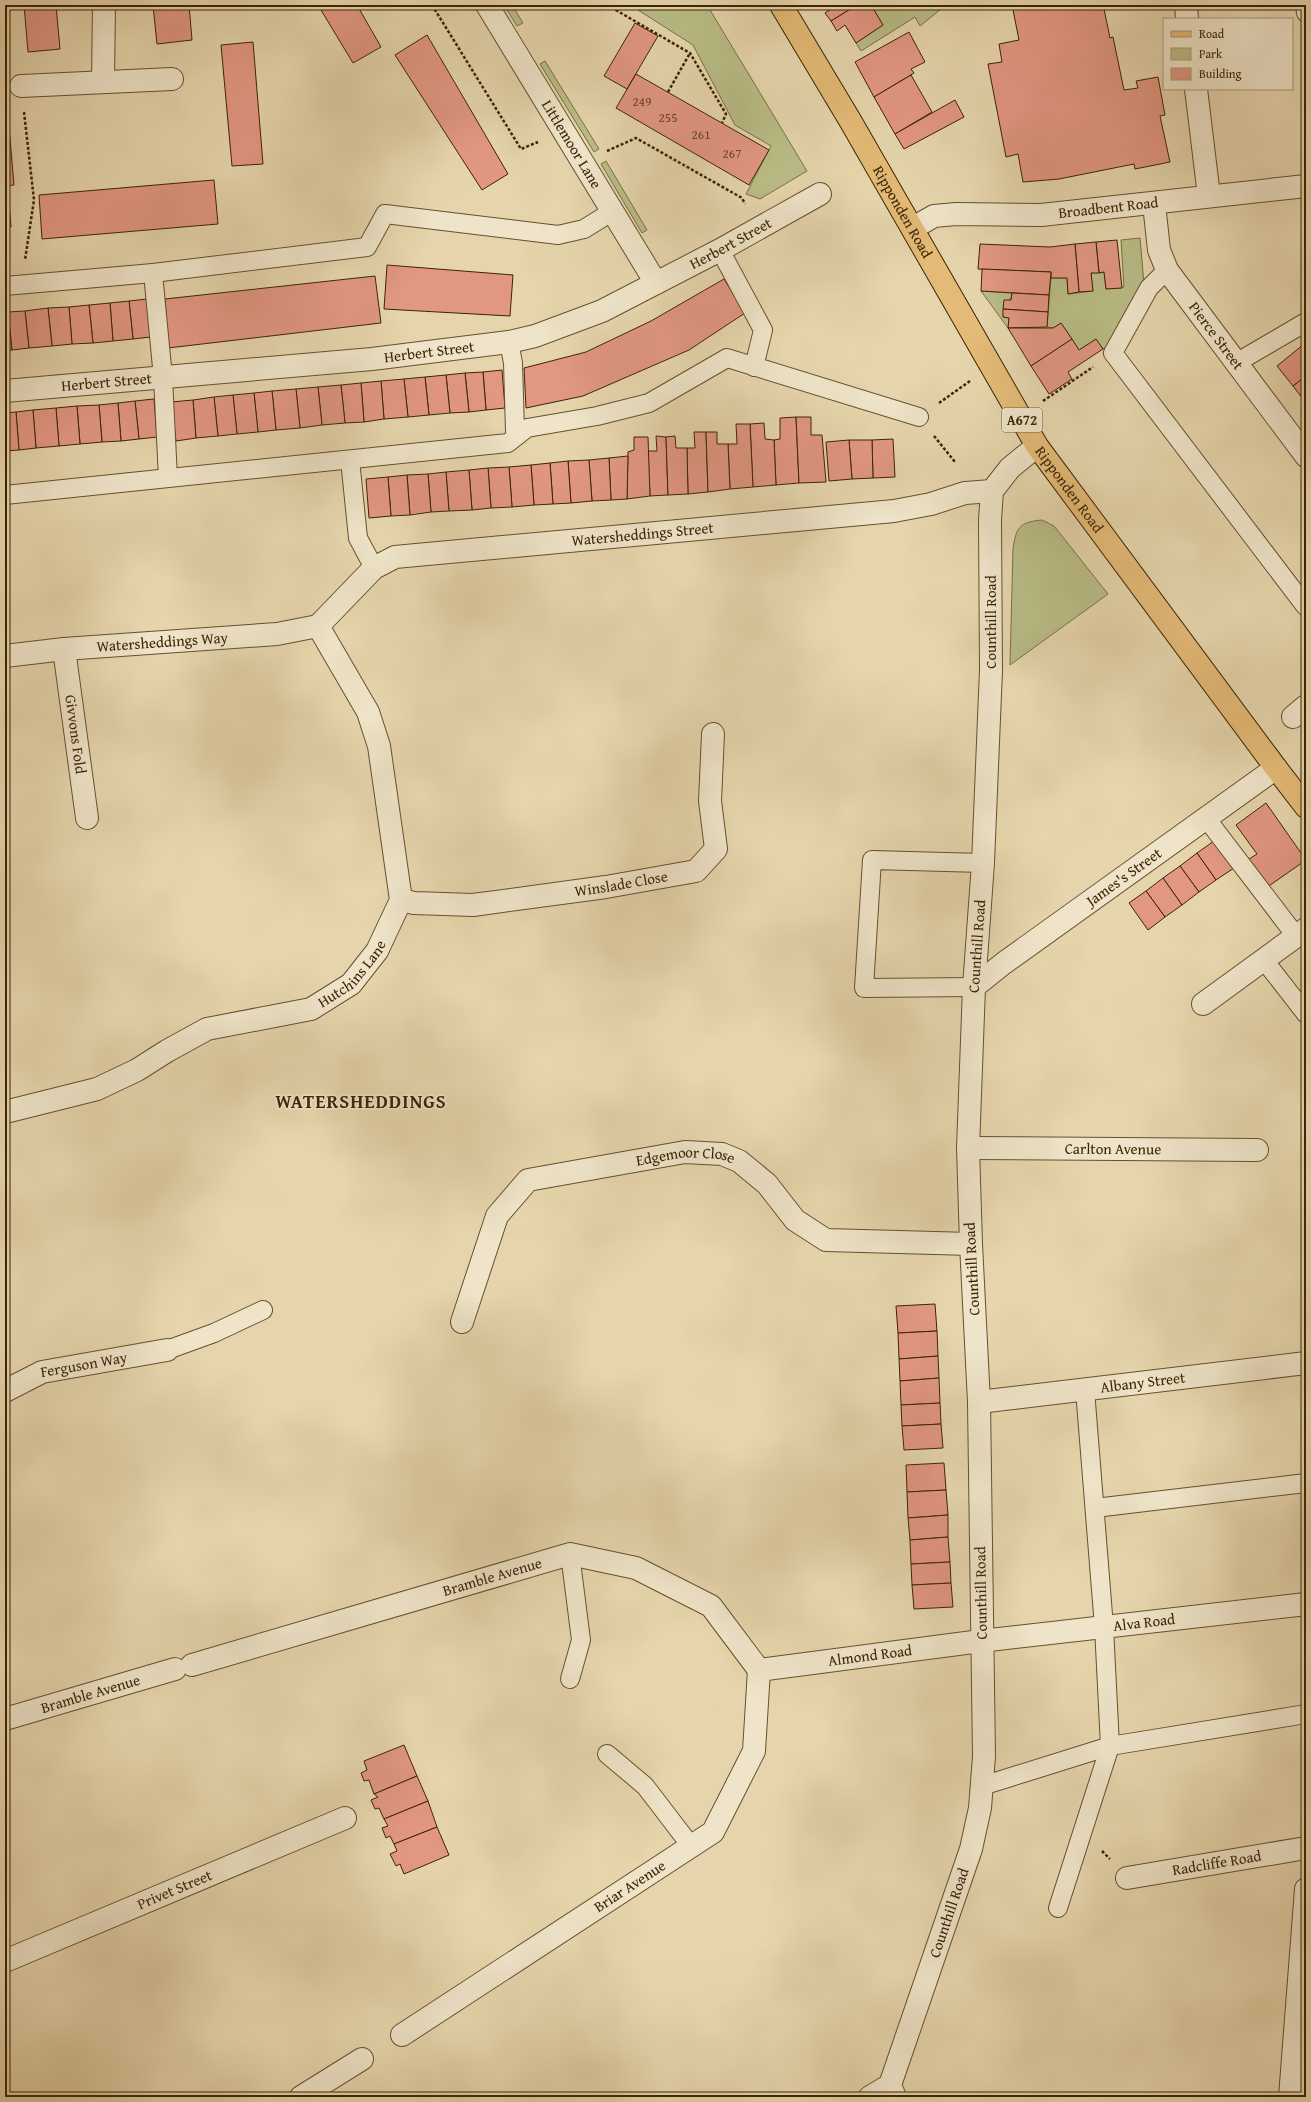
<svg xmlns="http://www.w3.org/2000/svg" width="1311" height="2102" font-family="'Gentium Book Plus',serif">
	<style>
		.green { fill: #b9bc86; stroke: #7a7044 }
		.building { fill: #e29782; stroke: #3b2403 }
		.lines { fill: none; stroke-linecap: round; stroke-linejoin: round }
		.lane-casing { stroke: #66502d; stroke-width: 20 }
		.street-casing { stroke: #66502d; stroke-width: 24 }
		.primary-casing { stroke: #3b2403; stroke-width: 24 }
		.path { stroke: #3b2403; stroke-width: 2.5; stroke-dasharray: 3 2; stroke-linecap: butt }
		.lane { stroke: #efe4c9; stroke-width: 18 }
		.street { stroke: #efe4c9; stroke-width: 22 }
		.primary { stroke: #e3ba76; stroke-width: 22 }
		.labels { text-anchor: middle; stroke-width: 3; stroke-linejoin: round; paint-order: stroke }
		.number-label { font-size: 13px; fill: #654123 }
		.shield { fill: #efe4c9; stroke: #715e3e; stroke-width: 1 }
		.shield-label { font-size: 14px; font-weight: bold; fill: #3b2403 }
		.street-label { font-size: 15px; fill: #3b2403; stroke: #efe4c9 }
		.district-label { font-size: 19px; font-weight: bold; letter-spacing: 1px; fill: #3b2403; stroke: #efe4c9 }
	</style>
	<rect width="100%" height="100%" fill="#e6d5ac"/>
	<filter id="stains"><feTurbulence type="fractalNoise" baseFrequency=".005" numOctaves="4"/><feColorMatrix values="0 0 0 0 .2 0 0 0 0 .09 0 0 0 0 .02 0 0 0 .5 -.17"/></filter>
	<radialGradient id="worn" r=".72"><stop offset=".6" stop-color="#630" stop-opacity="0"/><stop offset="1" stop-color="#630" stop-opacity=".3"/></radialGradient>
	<!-- green -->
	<g class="green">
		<path d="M 504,5 L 512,5 L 523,23 L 517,26 Z"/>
		<path d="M 641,5 L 707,5 L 807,171 L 760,199 L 746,194 L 771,146 L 735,125 L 693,45 L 638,10 Z"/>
		<path d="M 876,5 L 946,5 L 920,26 L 915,17 L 861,51 L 856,43 L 883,25 L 874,10 L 878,8 Z"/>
		<path d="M 545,61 L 599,149 L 594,152 L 540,64 Z"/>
		<path d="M 606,161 L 647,230 L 642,233 L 601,164 Z"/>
		<path d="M 1140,238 L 1144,284 L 1114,342 L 1103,349 L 1096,340 L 1079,350 L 1061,323 L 1053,328 L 1047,327 L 1051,278 L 1067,278 L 1068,294 L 1093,291 L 1091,273 L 1104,272 L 1106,289 L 1124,287 L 1121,240 Z"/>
		<path d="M 981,291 L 1012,293 C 1011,303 1003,307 1003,317 L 1009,318 L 1008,328 Z"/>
		<path d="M 1042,520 L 1054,526 L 1108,594 L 1010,665 L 1013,549 C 1016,528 1019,522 1042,520 Z"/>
	</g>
	<!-- building -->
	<g class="building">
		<path d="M 24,5 L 56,5 L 60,49 L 28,52 Z"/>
		<path d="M 153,5 L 189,5 L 192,40 L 157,44 Z"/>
		<path d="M 318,5 L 357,5 L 381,47 L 353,63 Z"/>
		<path d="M 833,5 L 857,5 L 831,21 L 825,13 L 834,7 Z"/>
		<path d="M 857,5 L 876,5 L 878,8 L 874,10 L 883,25 L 856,43 L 845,25 L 837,31 L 831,21 Z"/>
		<path d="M 1012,5 L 1100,5 L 1101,9 L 1104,9 L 1110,38 L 1113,37 L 1124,90 L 1138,88 L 1136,81 L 1158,77 L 1165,115 L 1160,116 L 1170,162 L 1135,169 L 1134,164 L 1059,179 L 1023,182 L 1018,154 L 1006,157 L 988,64 L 1002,62 L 999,44 L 1019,40 Z"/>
		<path d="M 635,23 L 658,36 L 627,89 L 604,76 Z"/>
		<path d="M 909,32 L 925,62 L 911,69 L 914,73 L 874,97 L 855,62 Z"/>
		<path d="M 427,35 L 508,174 L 482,190 L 395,55 Z"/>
		<path d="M 253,42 L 263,164 L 232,166 L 221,45 Z"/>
		<path d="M 636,74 L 769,150 L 749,185 L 616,108 Z"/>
		<path d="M 911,75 L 932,112 L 895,134 L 874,97 Z"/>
		<path d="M 5,81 L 14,185 L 5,186 Z"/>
		<path d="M 955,100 L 964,117 L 904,149 L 895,134 Z"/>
		<path d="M 214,180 L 218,224 L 42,239 L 39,195 Z"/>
		<path d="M 5,202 L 9,202 L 11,227 L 5,228 Z"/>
		<path d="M 1117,240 L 1122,288 L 1106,289 L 1104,272 L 1099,273 L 1096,242 Z"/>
		<path d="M 1096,242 L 1099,273 L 1091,273 L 1093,291 L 1079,292 L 1075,244 Z"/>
		<path d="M 980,244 L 1050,247 L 1075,244 L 1079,292 L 1068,294 L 1067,278 L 1051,278 L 1051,272 L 978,269 Z"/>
		<path d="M 387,265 L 513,275 L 510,316 L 384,309 Z"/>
		<path d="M 982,269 L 1051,272 L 1049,295 L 981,291 Z"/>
		<path d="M 375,276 L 381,323 L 168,348 L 165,299 Z"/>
		<path d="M 724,279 L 745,313 L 689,350 L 583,396 L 526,408 L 524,368 L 586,352 L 651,321 Z"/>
		<path d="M 1012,293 L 1049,295 L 1048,312 L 1003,309 L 1004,300 L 1011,300 Z"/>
		<path d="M 147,299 L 151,337 L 133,339 L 129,301 Z"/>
		<path d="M 129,301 L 133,339 L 113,341 L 110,303 Z"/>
		<path d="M 110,303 L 113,341 L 93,343 L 89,305 Z"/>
		<path d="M 89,305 L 93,343 L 72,344 L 69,307 Z"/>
		<path d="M 69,307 L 72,344 L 52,346 L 48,308 Z"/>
		<path d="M 48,308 L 52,346 L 29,348 L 25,311 Z"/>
		<path d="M 1003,309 L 1048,312 L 1047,327 L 1008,328 L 1009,318 L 1003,317 Z"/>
		<path d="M 25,311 L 29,348 L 12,350 L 8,312 Z"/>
		<path d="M 8,312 L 12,350 L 5,351 L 5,313 Z"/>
		<path d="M 1061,323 L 1072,339 L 1031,366 L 1008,328 L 1053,328 Z"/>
		<path d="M 1072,339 L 1079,350 L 1096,339 L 1103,349 L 1068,372 L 1072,379 L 1049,394 L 1031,366 Z"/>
		<path d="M 1304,344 L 1306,376 L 1293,386 L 1277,366 Z"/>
		<path d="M 502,370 L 505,408 L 486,410 L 483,372 Z"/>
		<path d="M 483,372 L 486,410 L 469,412 L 465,373 Z"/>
		<path d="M 465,373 L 469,412 L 450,413 L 446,375 Z"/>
		<path d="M 446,375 L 450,413 L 429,415 L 425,377 Z"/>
		<path d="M 1306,376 L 1306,403 L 1293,386 Z"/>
		<path d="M 425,377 L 429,415 L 408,417 L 404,379 Z"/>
		<path d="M 404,379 L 408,417 L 384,419 L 381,381 Z"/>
		<path d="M 381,381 L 384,419 L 364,422 L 361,383 Z"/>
		<path d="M 361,383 L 364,422 L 345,423 L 341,385 Z"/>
		<path d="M 341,385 L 345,423 L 322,425 L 318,387 Z"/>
		<path d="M 318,387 L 322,425 L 300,428 L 296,389 Z"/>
		<path d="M 296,389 L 300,428 L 276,430 L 272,391 Z"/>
		<path d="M 272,391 L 276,430 L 258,432 L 254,393 Z"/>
		<path d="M 254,393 L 258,432 L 237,434 L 233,395 Z"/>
		<path d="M 233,395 L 237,434 L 218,436 L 214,397 Z"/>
		<path d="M 214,397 L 218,436 L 196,438 L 193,400 Z"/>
		<path d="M 154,399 L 157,437 L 139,439 L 135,401 Z"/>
		<path d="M 193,400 L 196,438 L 176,441 L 171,402 Z"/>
		<path d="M 135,401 L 139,439 L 121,441 L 118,403 Z"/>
		<path d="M 118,403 L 121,441 L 102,442 L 99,405 Z"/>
		<path d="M 99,405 L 102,442 L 80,444 L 77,406 Z"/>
		<path d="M 77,406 L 80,444 L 59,446 L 56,408 Z"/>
		<path d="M 56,408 L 59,446 L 36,448 L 33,410 Z"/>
		<path d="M 33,410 L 36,448 L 19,450 L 16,412 Z"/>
		<path d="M 16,412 L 19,450 L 5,451 L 5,413 Z"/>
		<path d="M 796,417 L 799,483 L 776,485 L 774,440 L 780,439 L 780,418 Z"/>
		<path d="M 796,417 L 811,417 L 811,435 L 822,435 L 826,482 L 799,483 Z"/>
		<path d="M 764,423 L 765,439 L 774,440 L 776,485 L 753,487 L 750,424 Z"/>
		<path d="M 736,424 L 750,424 L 753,487 L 730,489 L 728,444 L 737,444 Z"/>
		<path d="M 694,432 L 706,432 L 708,492 L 688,494 L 687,448 L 695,448 Z"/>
		<path d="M 706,432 L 717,432 L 717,444 L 728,444 L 730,489 L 708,492 Z"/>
		<path d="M 656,436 L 666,437 L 668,495 L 650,496 L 648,451 L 657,451 Z"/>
		<path d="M 675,436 L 676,448 L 687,448 L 688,494 L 668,495 L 666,437 Z"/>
		<path d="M 634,437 L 648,437 L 650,496 L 627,499 L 628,452 L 634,450 Z"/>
		<path d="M 893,439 L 895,477 L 873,478 L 872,440 Z"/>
		<path d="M 849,440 L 872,440 L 873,478 L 852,479 Z"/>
		<path d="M 849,440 L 852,479 L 829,481 L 826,442 Z"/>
		<path d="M 628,456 L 627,499 L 611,500 L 609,458 Z"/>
		<path d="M 609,458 L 611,500 L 592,501 L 589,460 Z"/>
		<path d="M 589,460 L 592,501 L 571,503 L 568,461 Z"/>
		<path d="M 568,461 L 571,503 L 553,504 L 550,463 Z"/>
		<path d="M 550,463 L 553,504 L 534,505 L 531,465 Z"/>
		<path d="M 531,465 L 534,505 L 512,507 L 509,467 Z"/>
		<path d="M 509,467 L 512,507 L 491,508 L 488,468 Z"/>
		<path d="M 488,468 L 491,508 L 472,510 L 469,470 Z"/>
		<path d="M 469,470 L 472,510 L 449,511 L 446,472 Z"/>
		<path d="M 446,472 L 449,511 L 431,512 L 428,474 Z"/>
		<path d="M 428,474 L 431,512 L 410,515 L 407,475 Z"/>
		<path d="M 407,475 L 410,515 L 391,516 L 388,477 Z"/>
		<path d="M 388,477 L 391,516 L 369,518 L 366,479 Z"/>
		<path d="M 1266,803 L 1306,860 L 1266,888 L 1246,861 L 1257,854 L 1236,825 Z"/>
		<path d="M 1214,841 L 1234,868 L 1216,880 L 1197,853 Z"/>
		<path d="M 1197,853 L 1216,880 L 1199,892 L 1180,866 Z"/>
		<path d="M 1180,866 L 1199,892 L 1182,905 L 1163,878 Z"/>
		<path d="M 1163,878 L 1182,905 L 1165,917 L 1146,891 Z"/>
		<path d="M 1146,891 L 1165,917 L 1148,930 L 1129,903 Z"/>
		<path d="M 935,1304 L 937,1331 L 898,1333 L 896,1306 Z"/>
		<path d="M 937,1331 L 938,1356 L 899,1359 L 898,1333 Z"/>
		<path d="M 938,1356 L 939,1378 L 900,1381 L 899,1359 Z"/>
		<path d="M 939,1378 L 940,1403 L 901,1405 L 900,1381 Z"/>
		<path d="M 940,1403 L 941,1424 L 902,1426 L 901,1405 Z"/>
		<path d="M 941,1424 L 943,1448 L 904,1450 L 902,1426 Z"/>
		<path d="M 944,1463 L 946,1490 L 907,1492 L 906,1465 Z"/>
		<path d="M 946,1490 L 948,1515 L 908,1518 L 907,1492 Z"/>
		<path d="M 948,1515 L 948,1537 L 910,1540 L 908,1518 Z"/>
		<path d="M 948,1537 L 950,1562 L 911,1564 L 910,1540 Z"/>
		<path d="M 950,1562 L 951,1583 L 912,1585 L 911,1564 Z"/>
		<path d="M 951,1583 L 953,1607 L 914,1609 L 912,1585 Z"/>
		<path d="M 404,1745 L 417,1776 L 374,1794 L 369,1780 L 364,1781 L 361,1773 L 367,1770 L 364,1761 Z"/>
		<path d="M 417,1776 L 428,1801 L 384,1819 L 379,1808 L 375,1809 L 371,1800 L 378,1797 L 374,1794 Z"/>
		<path d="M 428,1801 L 437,1827 L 394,1844 L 390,1836 L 386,1838 L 382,1828 L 388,1826 L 384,1819 Z"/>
		<path d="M 437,1827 L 449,1855 L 404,1874 L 400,1864 L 396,1866 L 390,1854 L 397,1851 L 394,1844 Z"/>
	</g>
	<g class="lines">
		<!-- lane casing -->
		<g class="lane-casing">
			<g id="lane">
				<path d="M 1305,5 L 1306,13"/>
				<path d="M 720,250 L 763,330 L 754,367"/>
				<path d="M 1167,270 L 1149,288 L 1113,353 L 1306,607"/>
				<path d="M 153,273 L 163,378 L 168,478"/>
				<path d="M 5,286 L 153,273 L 367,247 L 385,214 L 558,235 L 584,229 L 613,211"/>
				<path d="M 509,342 L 513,363 L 515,431 L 519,434"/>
				<path d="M 1236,363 L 1306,322"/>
				<path d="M 350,460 L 358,538 L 374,568"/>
				<path d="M 5,495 L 508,443 L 527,428 L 597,416 L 649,403 L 727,358 L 919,417"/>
				<path d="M 1206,818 L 1296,936"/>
				<path d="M 1264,960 L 1306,1014"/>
				<path d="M 974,987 L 864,988 L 872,860 L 983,863"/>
				<path d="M 167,1350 L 214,1333 L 263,1310"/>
				<path d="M 1095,1508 L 1306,1483"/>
				<path d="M 570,1554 L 581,1640 L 570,1679"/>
				<path d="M 607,1754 L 645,1786 L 691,1846"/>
				<path d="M 982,1786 L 1110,1746 L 1306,1714"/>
				<path d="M 1058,1908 L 1110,1746 L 1104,1627 L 1085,1390"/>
			</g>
		</g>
		<!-- street casing -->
		<g class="street-casing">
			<g id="street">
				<path id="s1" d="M 487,5 L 656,283"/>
				<path d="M 1186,5 L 1187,19"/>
				<path d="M 103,82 L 104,5"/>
				<path d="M 21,86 L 172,79"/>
				<path d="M 1196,89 L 1209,196"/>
				<path id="s2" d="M 1154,204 L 1159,250 L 1167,270 L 1306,456"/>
				<path id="s3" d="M 913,228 L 934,216 L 956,214 L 1041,215 L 1306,186"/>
				<path id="s4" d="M 5,391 L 372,359 L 509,342 L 535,336 L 602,311 L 720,250 L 820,194"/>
				<path id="s5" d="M 318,626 L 374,568 L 395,557 L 894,511 L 931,504 L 965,493 L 992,491"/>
				<path id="s6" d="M 64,649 L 87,818"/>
				<path id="s7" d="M 5,656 L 64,649 L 277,634 L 318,626"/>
				<path d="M 1293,717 L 1306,706"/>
				<path id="s8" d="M 401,900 L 414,903 L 473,905 L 606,887 L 696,871 L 716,849 L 710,801 L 713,734"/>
				<path id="s9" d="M 974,987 L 1004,963 L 1276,768"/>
				<path d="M 1203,1004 L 1306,929"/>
				<path id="s10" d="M 5,1112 L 97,1089 L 137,1070 L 167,1051 L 207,1029 L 311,1009 L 351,984 L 377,951 L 401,900 L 379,746 L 368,712 L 318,626"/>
				<path id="s11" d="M 968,1148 L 1257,1150"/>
				<path id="s12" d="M 462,1322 L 497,1216 L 528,1180 L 685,1152 L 722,1154 L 739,1161 L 767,1184 L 795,1220 L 826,1240 L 971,1244"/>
				<path id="s13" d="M 5,1391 L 42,1372 L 167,1350"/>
				<path id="s14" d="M 979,1402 L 1306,1363"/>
				<path id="s15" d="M 192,1665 L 570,1554 L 636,1568 L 711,1606 L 759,1670"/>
				<path id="s16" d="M 759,1670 L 981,1641 L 1306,1604"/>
				<path id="s17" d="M 5,1719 L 175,1669"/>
				<path id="s18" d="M 1127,1878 L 1306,1848"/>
				<path id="s19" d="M 5,1961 L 345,1818"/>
				<path id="s20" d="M 402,2035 L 713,1832 L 754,1751 L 759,1670"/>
				<path d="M 301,2097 L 362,2059"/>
				<path d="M 870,2097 L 890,2085"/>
				<path id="s21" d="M 895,2097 L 890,2085 L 971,1849 L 980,1808 L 984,1756 L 979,1402 L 971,1244 L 968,1148 L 974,987 L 983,863 L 991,670 L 990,520 L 992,491 L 1010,468 L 1037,446"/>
				<path d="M 1290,2097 L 1306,1889"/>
			</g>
		</g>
		<!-- primary casing -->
		<g class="primary-casing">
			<g id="primary">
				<path id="s22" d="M 781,5 L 851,122 L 1037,446 L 1276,768 L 1306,807"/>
			</g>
		</g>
		<!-- path -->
		<g class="path">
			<path d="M 432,5 L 521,149 L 538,142"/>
			<path d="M 607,5 L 690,53 L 726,114 L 722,123"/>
			<path d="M 668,92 L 690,53"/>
			<path d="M 24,112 L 34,200 L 25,260"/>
			<path d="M 607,151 L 636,138 L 742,198 L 745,204"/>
			<path d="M 1043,401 L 1093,367"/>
			<path d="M 939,403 L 970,381"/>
			<path d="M 934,436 L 955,462"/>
			<path d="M 1102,1851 L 1110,1859"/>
		</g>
		<!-- lane -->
		<use href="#lane" class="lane"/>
		<!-- street -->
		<use href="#street" class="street"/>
		<!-- primary -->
		<use href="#primary" class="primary"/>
	</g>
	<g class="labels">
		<!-- number labels -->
		<g class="number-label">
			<text x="642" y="106">249</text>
			<text x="668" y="122">255</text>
			<text x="701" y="139">261</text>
			<text x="732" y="158">267</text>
		</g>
		<!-- shield labels -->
		<rect class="shield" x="1002" y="408" width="40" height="24" rx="3"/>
		<g class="shield-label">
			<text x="1022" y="425">A672</text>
		</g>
		<!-- street labels -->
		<g class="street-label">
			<text dy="5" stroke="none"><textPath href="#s1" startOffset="163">Littlemoor Lane</textPath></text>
			<text dy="5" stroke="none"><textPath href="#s3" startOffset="199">Broadbent Road</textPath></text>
			<text dy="5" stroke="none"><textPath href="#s22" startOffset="240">Ripponden Road</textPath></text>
			<text dy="5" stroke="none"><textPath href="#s4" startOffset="750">Herbert Street</textPath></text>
			<text dy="5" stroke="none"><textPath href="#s2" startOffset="150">Pierce Street</textPath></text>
			<text dy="5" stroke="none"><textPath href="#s4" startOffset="426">Herbert Street</textPath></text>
			<text dy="5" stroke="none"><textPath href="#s4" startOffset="102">Herbert Street</textPath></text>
			<text dy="5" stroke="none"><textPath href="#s22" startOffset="564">Ripponden Road</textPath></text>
			<text dy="5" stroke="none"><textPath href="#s5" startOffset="353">Watersheddings Street</textPath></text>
			<text transform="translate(991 622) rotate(-90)" y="5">Counthill Road</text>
			<text dy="5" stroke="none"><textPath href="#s7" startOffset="158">Watersheddings Way</textPath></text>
			<text dy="5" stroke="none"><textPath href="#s6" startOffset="86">Givvons Fold</textPath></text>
			<text dy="5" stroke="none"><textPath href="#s9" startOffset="186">James's Street</textPath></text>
			<text dy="5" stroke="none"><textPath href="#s8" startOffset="222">Winslade Close</textPath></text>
			<text dy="5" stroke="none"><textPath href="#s21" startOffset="1167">Counthill Road</textPath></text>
			<text dy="5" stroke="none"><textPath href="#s10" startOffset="381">Hutchins Lane</textPath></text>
			<text dy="5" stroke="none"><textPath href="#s11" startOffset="145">Carlton Avenue</textPath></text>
			<text dy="5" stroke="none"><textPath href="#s12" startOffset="319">Edgemoor Close</textPath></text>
			<text transform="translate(972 1269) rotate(-93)" y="5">Counthill Road</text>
			<text dy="5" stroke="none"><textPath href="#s13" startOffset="84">Ferguson Way</textPath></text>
			<text dy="5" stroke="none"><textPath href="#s14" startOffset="165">Albany Street</textPath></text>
			<text dy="5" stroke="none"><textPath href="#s15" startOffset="313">Bramble Avenue</textPath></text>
			<text transform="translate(981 1593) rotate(-91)" y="5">Counthill Road</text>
			<text dy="5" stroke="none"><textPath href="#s16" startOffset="388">Alva Road</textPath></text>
			<text dy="5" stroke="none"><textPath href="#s16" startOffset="112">Almond Road</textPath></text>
			<text dy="5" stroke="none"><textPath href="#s17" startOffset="89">Bramble Avenue</textPath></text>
			<text dy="5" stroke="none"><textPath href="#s18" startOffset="91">Radcliffe Road</textPath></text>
			<text dy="5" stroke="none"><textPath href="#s20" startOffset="272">Briar Avenue</textPath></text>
			<text dy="5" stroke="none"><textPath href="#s19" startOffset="184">Privet Street</textPath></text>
			<text dy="5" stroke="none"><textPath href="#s21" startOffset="195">Counthill Road</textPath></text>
		</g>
		<!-- district labels -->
		<g class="district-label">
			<text x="361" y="1108">WATERSHEDDINGS</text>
		</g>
	</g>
	<!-- margin -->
	<rect width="1311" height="2102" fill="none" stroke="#e6d5ac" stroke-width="20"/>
	<rect x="6" y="6" width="1299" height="2090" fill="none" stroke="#3b2403" stroke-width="2"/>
	<rect x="10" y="10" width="1291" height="2082" fill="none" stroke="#3b2403"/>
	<!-- legend -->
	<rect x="1163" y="18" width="130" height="72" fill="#efe4c9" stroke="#a7977a"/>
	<rect x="1171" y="31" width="20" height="6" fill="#e3ba76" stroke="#a7977a"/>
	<text x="1199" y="38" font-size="12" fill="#3b2403">Road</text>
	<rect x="1171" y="48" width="20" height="12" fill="#b9bc86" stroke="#a7977a"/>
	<text x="1199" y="58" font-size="12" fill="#3b2403">Park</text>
	<rect x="1171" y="68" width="20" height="12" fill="#e29782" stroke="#a7977a"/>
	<text x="1199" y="78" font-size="12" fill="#3b2403">Building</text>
	<rect width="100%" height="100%" filter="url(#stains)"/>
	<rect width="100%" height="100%" fill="url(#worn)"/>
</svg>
